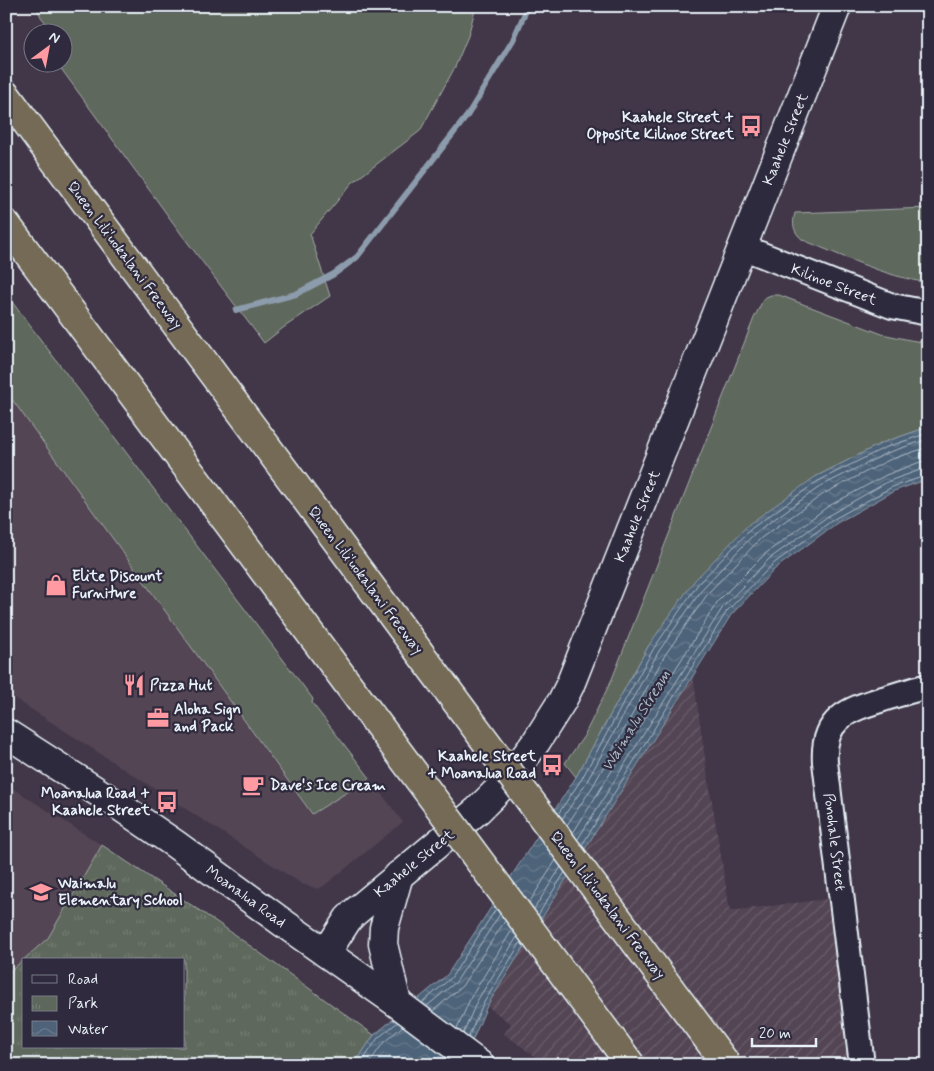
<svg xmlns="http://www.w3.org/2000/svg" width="934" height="1071" font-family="Mynerve,sans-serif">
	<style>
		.built { fill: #524453 }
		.industrial { fill: url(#industrial-furrows) }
		.grass { fill: #5e675b; stroke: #a3acaa }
		.park { fill: url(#park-tufts); stroke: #a3acaa; fill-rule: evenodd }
		.water { fill: url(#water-waves); stroke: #8c9cac }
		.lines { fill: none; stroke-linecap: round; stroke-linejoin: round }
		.shore { stroke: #aab8c5; stroke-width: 1 }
		.stream { stroke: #8c9cac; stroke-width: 6 }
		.minor-casing { stroke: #e8f1f8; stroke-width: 28 }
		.tertiary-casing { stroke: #e8f1f8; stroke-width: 31 }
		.secondary-casing { stroke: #e8f1f8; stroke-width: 31 }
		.motorway-casing { stroke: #e8f1f8; stroke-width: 31 }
		.minor { stroke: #2f2a3d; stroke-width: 24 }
		.tertiary { stroke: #2f2a3d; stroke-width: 28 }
		.secondary { stroke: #2f2a3d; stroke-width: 28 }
		.motorway { stroke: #746b55; stroke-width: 28 }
		.motorway-bridge-casing { stroke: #e8f1f8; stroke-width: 31; stroke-linecap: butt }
		.motorway-bridge { stroke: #746b55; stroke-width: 28 }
		.labels { text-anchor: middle; stroke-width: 4.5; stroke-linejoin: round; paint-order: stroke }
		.poi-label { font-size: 15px; font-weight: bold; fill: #e8f1f8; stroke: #2f2a3d; text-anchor: start }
		.street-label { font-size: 15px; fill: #e8f1f8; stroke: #2f2a3d }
		.water-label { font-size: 16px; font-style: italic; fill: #aab8c5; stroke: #2f2a3d }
	</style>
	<defs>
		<pattern id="industrial-furrows" width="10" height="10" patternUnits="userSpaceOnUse" patternTransform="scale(1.25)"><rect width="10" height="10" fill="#524453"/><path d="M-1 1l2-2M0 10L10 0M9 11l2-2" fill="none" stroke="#6b5f6c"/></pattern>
		<pattern id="park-tufts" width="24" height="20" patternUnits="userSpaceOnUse" patternTransform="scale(1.25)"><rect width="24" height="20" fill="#5e675b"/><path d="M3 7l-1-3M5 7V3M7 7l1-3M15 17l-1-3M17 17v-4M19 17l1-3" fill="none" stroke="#757d73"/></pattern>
		<pattern id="water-waves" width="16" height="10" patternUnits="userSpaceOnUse" patternTransform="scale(1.25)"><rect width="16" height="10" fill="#4e6379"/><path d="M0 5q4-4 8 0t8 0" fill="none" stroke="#687a8d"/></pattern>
	</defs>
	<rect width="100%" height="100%" fill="#423748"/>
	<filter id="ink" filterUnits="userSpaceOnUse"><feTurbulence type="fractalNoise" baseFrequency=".02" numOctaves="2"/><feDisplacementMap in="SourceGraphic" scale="10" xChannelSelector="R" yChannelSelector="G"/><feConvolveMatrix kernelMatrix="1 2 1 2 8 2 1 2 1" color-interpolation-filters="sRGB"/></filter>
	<g filter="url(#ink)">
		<!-- built -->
		<g class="built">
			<path d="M 6,391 L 311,814 L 370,778 L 403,822 L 324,886 L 318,889 L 302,884 L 6,693 Z"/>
			<path d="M 6,784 L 102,845 L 48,938 L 6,975 Z"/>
		</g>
		<!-- industrial -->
		<path class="industrial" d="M 693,675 L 707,771 L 730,911 L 827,899 L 850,1064 L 845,1065 L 547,1065 L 504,1034 L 511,1024 L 487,1006 Z"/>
		<!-- grass -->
		<g class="grass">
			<path d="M 36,6 L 476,6 L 468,36 L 455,67 L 420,131 L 352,183 L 310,234 L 330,296 L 283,328 L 264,343 L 182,235 L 57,63 L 62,62 L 63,47 L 68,43 L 63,39 L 62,32 L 53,32 L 41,17 Z"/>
			<path d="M 928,208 L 928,283 C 884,276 843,256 803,240 C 793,232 792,224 795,213 Z"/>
			<path d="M 6,294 L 313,699 L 312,703 L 370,778 L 312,814 L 6,391 Z"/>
			<path d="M 771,295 L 779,295 L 882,334 L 910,340 L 928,343 L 928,427 L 882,443 L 815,477 L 649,645 L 576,777 L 565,763 L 584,736 L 612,679 L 754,318 L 764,298 Z"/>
		</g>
		<!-- park -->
		<path class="park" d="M 102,845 L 221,925 L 374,1035 L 354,1065 L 6,1065 L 6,975 L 48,938 ZM 24,960 L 184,960 L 184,1047 L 24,1047 Z"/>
		<!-- water -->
		<path class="water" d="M 928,427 L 928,479 L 894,491 L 837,523 L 776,568 L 731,615 L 487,1006 L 462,1065 L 354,1065 L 374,1035 L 447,975 L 576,777 L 649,645 L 694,581 L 749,524 L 815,477 L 882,443 Z"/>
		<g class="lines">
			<!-- shore -->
			<g class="shore">
				<path d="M 558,814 L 581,780 L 654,648 L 698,584 L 752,528 L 818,481 L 884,448 L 928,433"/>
				<path d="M 562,819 L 586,783 L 659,651 L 703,588 L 756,532 L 821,486 L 887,453 L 928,439"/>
				<path d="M 567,825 L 593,786 L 665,655 L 709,592 L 761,538 L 825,493 L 889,460 L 928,447"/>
				<path d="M 573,833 L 718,601 L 765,554 L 827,507 L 886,475 L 920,462 L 928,461"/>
				<path d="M 578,839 L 723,607 L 769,559 L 831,514 L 889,481 L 923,469 L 928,468"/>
				<path d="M 582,845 L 727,611 L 773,564 L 834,519 L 892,487 L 928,475"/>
				<path d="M 529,903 L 556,860"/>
				<path d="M 534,909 L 561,867"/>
				<path d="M 538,915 L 565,872"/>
				<path d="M 422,1003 L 451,978 L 496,909"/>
				<path d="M 427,1006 L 456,982 L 500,914"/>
				<path d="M 433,1011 L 462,986 L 505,921"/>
				<path d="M 457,1029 L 471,997 L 512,930"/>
				<path d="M 463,1034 L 477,1001 L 517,937"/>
				<path d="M 468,1038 L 483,1004 L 521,942"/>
				<path d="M 360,1065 L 378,1038 L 398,1022"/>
				<path d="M 368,1065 L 383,1043 L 403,1026"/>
			</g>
			<!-- stream -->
			<path class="stream" d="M 236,310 L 296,294 L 334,274 L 357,257 L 467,116 L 513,40 L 528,6"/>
			<!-- minor casing -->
			<g class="minor-casing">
				<g id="minor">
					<path d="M 742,247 L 892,306 L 928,313"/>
					<path d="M 862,1065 L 825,762 C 822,719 847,710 883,699 C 898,694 913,690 928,686"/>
				</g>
			</g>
			<!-- tertiary casing -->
			<g class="tertiary-casing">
				<g id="tertiary">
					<path d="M 326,953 L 348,919 L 355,912 L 478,810 L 507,781 L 536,742 L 562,701 L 570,685 L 837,6"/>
					<path d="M 397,1003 L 383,944 L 384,928 L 399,875"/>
				</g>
			</g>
			<!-- secondary casing -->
			<g class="secondary-casing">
				<path id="secondary" d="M 6,733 L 115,803 L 175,844 L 286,925 L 397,1003 L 480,1065"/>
			</g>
			<!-- motorway casing -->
			<g class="motorway-casing">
				<g id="motorway">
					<path d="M 6,95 L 417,649"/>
					<path d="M 6,224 L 359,699"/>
				</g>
			</g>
			<!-- minor -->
			<use href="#minor" class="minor"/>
			<!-- tertiary -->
			<use href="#tertiary" class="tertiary"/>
			<!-- secondary -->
			<use href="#secondary" class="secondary"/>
			<!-- motorway -->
			<use href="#motorway" class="motorway"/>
			<!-- motorway-bridge casing -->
			<g class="motorway-bridge-casing">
				<g id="motorway-bridge">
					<path d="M 417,649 L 727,1065"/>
					<path d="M 359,699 L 631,1065"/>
				</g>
			</g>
			<!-- motorway-bridge -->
			<use href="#motorway-bridge" class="motorway-bridge"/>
		</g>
	</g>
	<!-- icons -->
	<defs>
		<g id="bus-bare" transform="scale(1.725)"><path d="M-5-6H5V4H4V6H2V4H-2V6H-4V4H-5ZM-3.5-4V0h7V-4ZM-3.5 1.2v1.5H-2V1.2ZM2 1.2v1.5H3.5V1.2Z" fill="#ff9aa2" stroke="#2f2a3d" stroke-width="2.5" paint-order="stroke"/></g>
		<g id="shop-bare" transform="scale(1.725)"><path d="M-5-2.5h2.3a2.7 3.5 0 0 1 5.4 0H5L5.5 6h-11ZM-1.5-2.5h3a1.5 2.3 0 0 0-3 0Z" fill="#ff9aa2" stroke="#2f2a3d" stroke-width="2.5" paint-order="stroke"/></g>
		<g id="restaurant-bare" transform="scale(1.725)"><path d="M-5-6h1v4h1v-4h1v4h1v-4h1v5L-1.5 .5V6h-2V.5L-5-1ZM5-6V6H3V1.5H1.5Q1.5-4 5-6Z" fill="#ff9aa2" stroke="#2f2a3d" stroke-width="2.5" paint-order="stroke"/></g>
		<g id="office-bare" transform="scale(1.725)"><path d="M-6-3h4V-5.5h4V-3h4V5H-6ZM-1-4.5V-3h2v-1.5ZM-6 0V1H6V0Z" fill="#ff9aa2" stroke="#2f2a3d" stroke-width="2.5" paint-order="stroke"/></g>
		<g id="cafe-bare" transform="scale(1.725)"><path d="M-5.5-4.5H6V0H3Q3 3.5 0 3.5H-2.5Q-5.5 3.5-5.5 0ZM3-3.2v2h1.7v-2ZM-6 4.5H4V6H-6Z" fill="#ff9aa2" stroke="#2f2a3d" stroke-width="2.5" paint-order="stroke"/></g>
		<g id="school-bare" transform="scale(1.725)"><path d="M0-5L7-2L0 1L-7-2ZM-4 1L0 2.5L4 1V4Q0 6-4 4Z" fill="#ff9aa2" stroke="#2f2a3d" stroke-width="2.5" paint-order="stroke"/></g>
	</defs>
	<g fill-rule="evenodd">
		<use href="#bus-bare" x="751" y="126"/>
		<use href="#shop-bare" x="56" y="585"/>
		<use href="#restaurant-bare" x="134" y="685"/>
		<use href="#office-bare" x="158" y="718"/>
		<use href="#bus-bare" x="552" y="765"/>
		<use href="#cafe-bare" x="253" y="785"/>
		<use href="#bus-bare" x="167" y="802"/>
		<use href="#school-bare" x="41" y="892"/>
	</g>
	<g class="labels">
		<!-- poi labels -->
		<g class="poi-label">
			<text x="734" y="122" text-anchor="end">Kaahele Street +<tspan x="734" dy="17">Opposite Kilinoe Street</tspan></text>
			<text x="72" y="581">Elite Discount<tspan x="72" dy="17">Furniture</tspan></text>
			<text x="150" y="690">Pizza Hut</text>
			<text x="174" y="714">Aloha Sign<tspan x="174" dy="17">and Pack</tspan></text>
			<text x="536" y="761" text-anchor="end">Kaahele Street<tspan x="536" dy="17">+ Moanalua Road</tspan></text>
			<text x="270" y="790">Dave's Ice Cream</text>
			<text x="150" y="798" text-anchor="end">Moanalua Road +<tspan x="150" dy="17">Kaahele Street</tspan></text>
			<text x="58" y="888">Waimalu<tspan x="58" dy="17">Elementary School</tspan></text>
		</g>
		<!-- street labels -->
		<g class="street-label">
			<text transform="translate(785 139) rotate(-68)" y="5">Kaahele Street</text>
			<text transform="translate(125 255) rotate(53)" y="5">Queen Liliʻuokalani Freeway</text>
			<text transform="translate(834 284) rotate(21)" y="5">Kilinoe Street</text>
			<text transform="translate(637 516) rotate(-68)" y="5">Kaahele Street</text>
			<text transform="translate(366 580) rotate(53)" y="5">Queen Liliʻuokalani Freeway</text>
			<text transform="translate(835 842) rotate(83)" y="5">Ponohale Street</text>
			<text transform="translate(414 863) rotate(-39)" y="5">Kaahele Street</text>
			<text transform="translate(246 896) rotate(36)" y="5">Moanalua Road</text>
			<text transform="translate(608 905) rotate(53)" y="5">Queen Liliʻuokalani Freeway</text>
		</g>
		<!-- water labels -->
		<g class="water-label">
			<text transform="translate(635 720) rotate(-58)" y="6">Waimalu Stream</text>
		</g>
	</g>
	<!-- margin -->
	<rect width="934" height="1071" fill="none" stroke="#2f2a3d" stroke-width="25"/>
	<rect x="12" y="12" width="909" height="1046" fill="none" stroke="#e8f1f8" stroke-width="2" filter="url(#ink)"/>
	<!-- legend -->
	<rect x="22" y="958" width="162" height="90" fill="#2f2a3d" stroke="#797a88"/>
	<rect x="32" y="975" width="25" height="8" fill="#2f2a3d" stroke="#797a88"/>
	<text x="68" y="984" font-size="15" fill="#e8f1f8">Road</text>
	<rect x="32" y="996" width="25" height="15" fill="url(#park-tufts)" stroke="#797a88"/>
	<text x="68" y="1008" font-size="15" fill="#e8f1f8">Park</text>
	<rect x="32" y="1021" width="25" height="15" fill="url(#water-waves)" stroke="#797a88"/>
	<text x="68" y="1034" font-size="15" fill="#e8f1f8">Water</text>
	<!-- north arrow -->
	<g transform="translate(48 48) rotate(32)"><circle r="24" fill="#2f2a3d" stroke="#797a88"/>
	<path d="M0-4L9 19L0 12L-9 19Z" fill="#ff9aa2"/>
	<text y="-8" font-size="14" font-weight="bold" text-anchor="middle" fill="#e8f1f8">N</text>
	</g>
	<!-- scale -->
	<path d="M752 1038v8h64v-8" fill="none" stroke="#e8f1f8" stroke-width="2.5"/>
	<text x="759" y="1038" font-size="15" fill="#e8f1f8" stroke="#2f2a3d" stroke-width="4" paint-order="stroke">20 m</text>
</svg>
